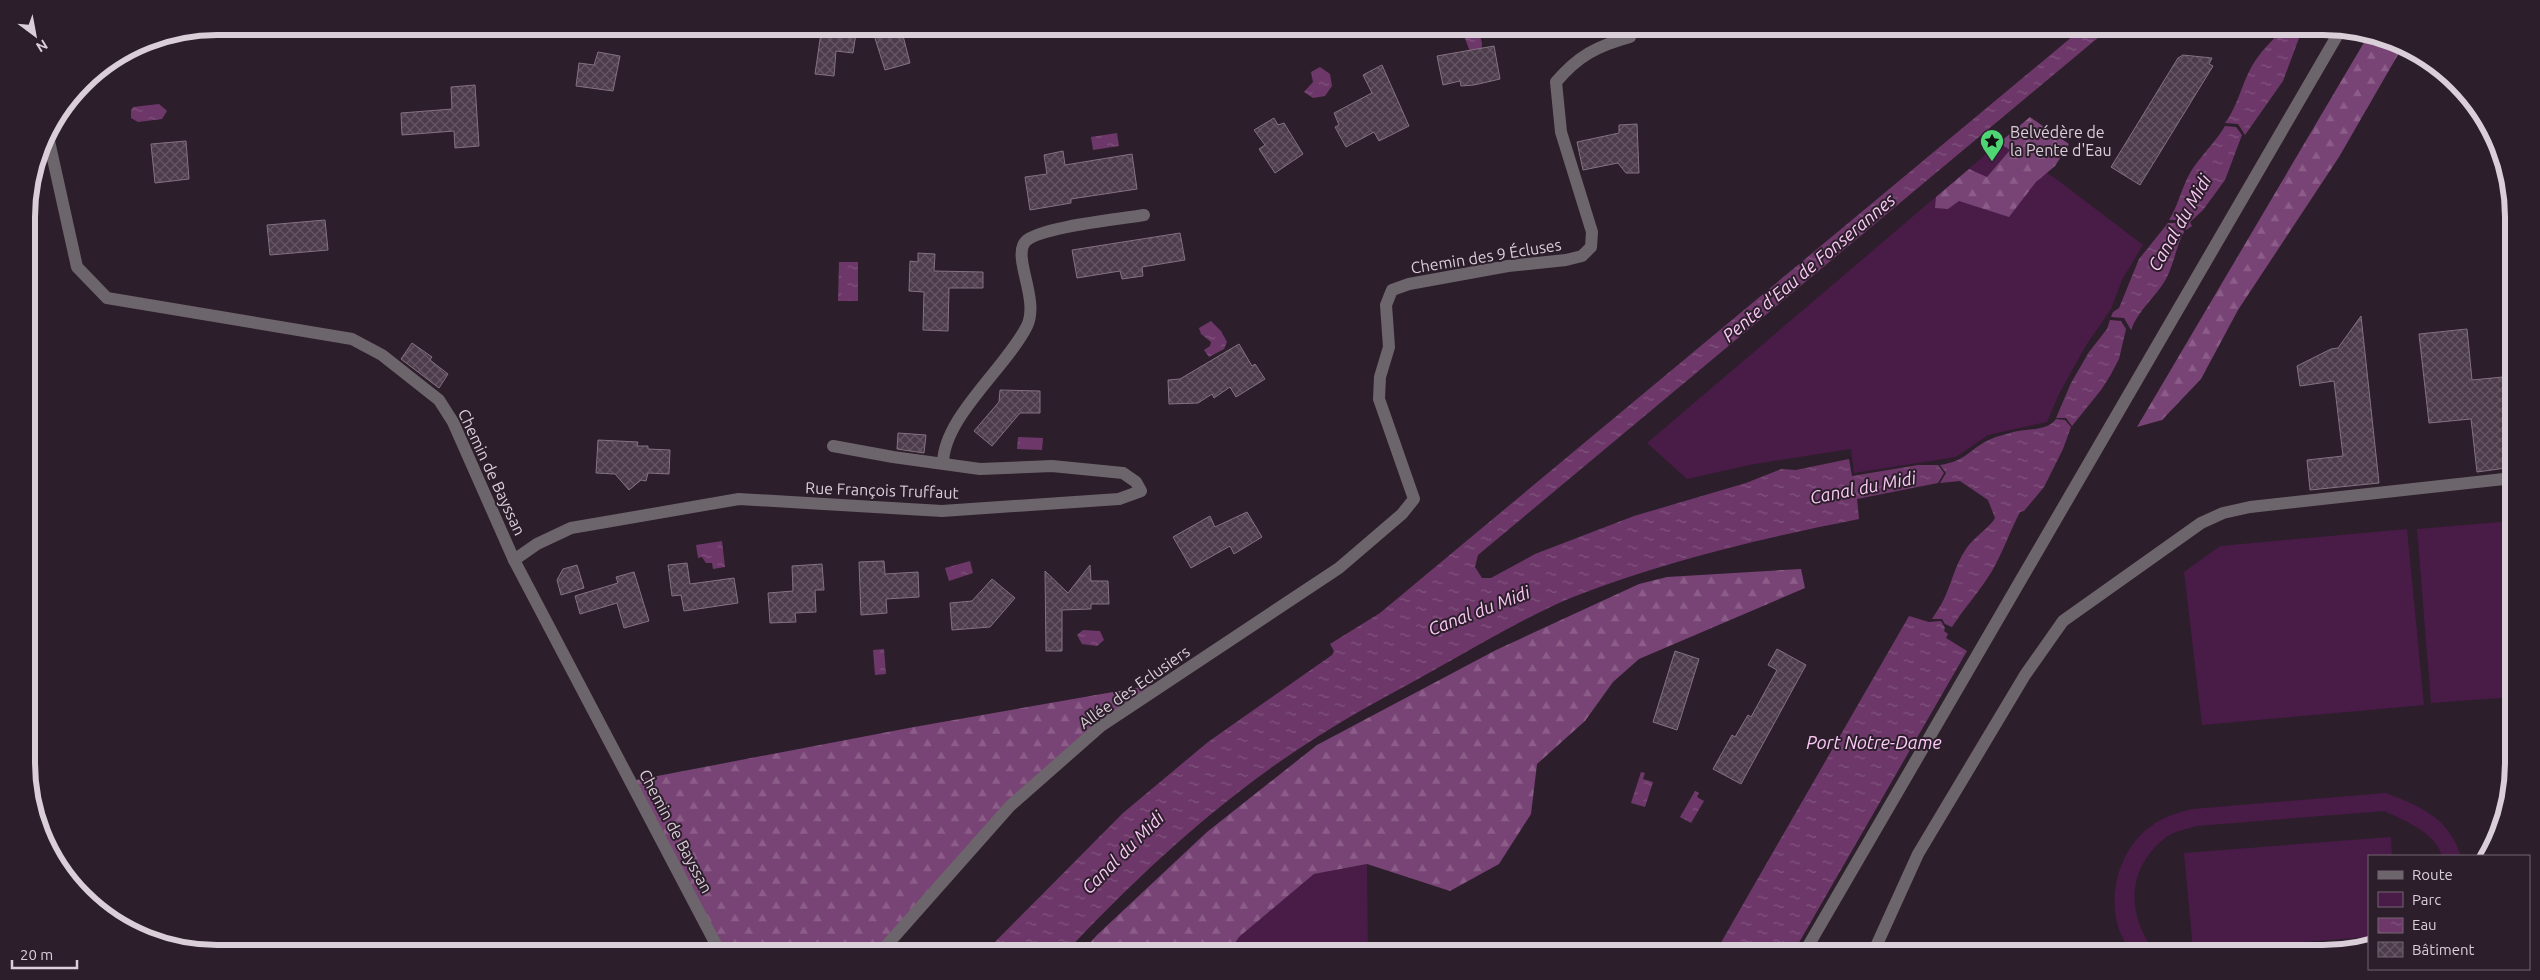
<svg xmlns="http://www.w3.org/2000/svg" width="2540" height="980" font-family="Ubuntu,sans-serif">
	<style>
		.green { fill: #491b47 }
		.forest { fill: url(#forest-firs) }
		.water { fill: url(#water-ripples) }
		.building { fill: url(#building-cross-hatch); stroke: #847182 }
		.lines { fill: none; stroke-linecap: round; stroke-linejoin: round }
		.minor { stroke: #6d656c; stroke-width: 12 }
		.labels { text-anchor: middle; stroke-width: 4; stroke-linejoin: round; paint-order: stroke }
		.poi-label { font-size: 16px; fill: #dacfd8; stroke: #2d1e2c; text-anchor: start }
		.street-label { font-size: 16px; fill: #dacfd8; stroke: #2d1e2c }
		.water-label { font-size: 18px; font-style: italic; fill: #facaf5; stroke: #2d1e2c }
		.rim { fill: none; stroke: #dacfd8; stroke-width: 6 }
	</style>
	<defs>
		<pattern id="forest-firs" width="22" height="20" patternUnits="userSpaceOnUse" patternTransform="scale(1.25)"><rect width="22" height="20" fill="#784375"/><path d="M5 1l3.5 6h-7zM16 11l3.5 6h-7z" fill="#8b5d88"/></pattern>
		<pattern id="water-ripples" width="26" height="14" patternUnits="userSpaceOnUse" patternTransform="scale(1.25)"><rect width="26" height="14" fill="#6d3869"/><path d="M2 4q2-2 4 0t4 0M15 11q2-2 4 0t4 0" fill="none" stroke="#81547e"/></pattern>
		<pattern id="building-cross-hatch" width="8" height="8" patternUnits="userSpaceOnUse" patternTransform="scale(1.25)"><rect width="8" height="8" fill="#4d3c4b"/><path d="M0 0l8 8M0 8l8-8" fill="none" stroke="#665764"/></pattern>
	</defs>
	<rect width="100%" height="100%" fill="#2d1e2c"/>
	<!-- green -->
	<g class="green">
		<path d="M 1999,143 L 2055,178 L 2143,245 L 2122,280 L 2111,309 L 2085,347 L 2059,394 L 2047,422 L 1988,435 L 1956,457 L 1854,473 L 1851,449 L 1754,464 L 1687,479 L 1647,443 Z"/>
		<path d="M 2513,521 L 2514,697 L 2431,703 L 2417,529 Z"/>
		<path d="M 2407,529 L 2424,705 L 2202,725 L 2184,572 L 2220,546 Z"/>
		<path d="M 2386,793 C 2420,806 2449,818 2461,856 L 2442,856 C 2435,832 2405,821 2384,811 L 2197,826 C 2187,829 2174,831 2165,838 C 2126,869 2126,916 2156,953 L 2133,953 C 2101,919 2113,853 2150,827 C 2162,817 2177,813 2192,809 Z"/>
		<path d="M 2391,837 L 2392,856 L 2369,856 L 2369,937 L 2193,950 L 2184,853 Z"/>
		<path d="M 1367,864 L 1368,954 L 1228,954 L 1239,937 L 1314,874 Z"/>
	</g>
	<!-- forest -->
	<g class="forest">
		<path d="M 2369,34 L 2385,36 L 2403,46 L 2339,157 L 2238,310 L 2201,379 L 2162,420 L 2137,427 Z"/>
		<path d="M 2030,117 L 2069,144 L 2055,166 L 2036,182 L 2009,217 L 1959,201 L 1948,209 L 1935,208 L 1936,197 L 1969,169 L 1987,177 L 2010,150 L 1999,143 Z"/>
		<path d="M 1801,569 L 1805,588 L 1639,659 L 1613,682 L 1585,721 L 1537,764 L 1531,814 L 1499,864 L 1450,891 L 1367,864 L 1314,874 L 1239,937 L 1228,954 L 1080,954 L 1097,935 L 1207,832 L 1317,745 L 1496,650 L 1639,584 L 1667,577 Z"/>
		<path d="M 1153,685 L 1010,806 L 879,954 L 721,954 L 631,781 L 914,727 Z"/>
	</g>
	<!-- water -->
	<g class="water">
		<path d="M 1460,26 L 1477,26 L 1482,43 L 1481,58 L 1473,59 Z"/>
		<path d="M 2085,26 L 2112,26 L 1478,555 L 1475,567 L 1482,578 L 1491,578 L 1535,554 L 1634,516 L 1746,483 L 1781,469 L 1796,470 L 1849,459 L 1852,476 L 1918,465 L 1938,465 L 1944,473 L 1938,483 L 1857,499 L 1859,519 C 1759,539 1668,560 1573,597 C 1525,617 1479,645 1434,670 C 1395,692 1354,713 1317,737 C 1223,796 1140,873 1064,954 L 983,954 L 1123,813 L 1208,742 L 1332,655 L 1334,651 L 1330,644 L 1380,613 Z"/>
		<path d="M 2284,26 L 2306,26 L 2299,38 L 2283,81 L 2245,135 L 2238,124 L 2225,123 C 2238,106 2241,85 2252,66 C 2260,52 2271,42 2282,30 L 2294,28 L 2299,37 L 2295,27 L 2283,28 Z"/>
		<path d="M 1320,67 L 1330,74 L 1332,86 L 1325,96 L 1313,98 L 1304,92 L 1313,82 L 1311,72 Z"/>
		<path d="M 159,104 L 167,111 L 162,119 L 138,122 L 131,118 L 131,110 L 133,107 Z"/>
		<path d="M 2225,126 L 2236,127 L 2242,135 L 2225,180 L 2203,210 L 2190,222 L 2192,226 L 2186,230 L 2180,220 L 2169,220 C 2178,206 2181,189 2190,173 C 2200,156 2215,143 2225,126 Z"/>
		<path d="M 1117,133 L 1119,146 L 1093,150 L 1091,137 Z"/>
		<path d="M 2168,223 L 2179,223 L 2184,232 C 2176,246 2174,264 2166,279 C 2156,297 2138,310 2131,330 L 2124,318 L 2111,317 L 2113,312 L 2119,308 L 2139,259 Z"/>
		<path d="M 839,262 L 858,262 L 858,301 L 838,301 Z"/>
		<path d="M 2110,320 L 2121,321 L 2126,329 L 2119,359 L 2110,376 L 2101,390 L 2072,426 L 2066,418 L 2056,418 L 2071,383 L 2089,352 L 2107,329 Z"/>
		<path d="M 1211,321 L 1221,331 L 1227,342 L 1224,349 L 1209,357 L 1204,350 L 1210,346 L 1211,342 L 1201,334 L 1199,328 Z"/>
		<path d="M 2056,419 L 2065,420 L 2071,427 L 2063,449 L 2044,487 L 2024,511 L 2020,512 C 2010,531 2003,552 1992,571 C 1980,591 1964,608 1952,627 L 1945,624 L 1942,619 L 1932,619 C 1936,612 1941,606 1944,599 C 1952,582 1955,565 1966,549 C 1973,538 1991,526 1995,518 L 1988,500 L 1960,481 L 1940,483 L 1946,473 L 1940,465 C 1967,461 1970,448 1991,439 C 1997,436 2004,435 2010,433 C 2024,428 2047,432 2056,419 Z"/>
		<path d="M 1018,437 L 1043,438 L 1042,450 L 1017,449 Z"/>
		<path d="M 722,541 L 725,567 L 713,569 L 712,563 L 706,563 L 702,557 L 698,558 L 696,545 Z"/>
		<path d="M 970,561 L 973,573 L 949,581 L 945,568 Z"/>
		<path d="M 1909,616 L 1929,622 L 1941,621 L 1945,628 L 1944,631 L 1948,634 L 1946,638 L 1967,651 L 1793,953 L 1715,953 Z"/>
		<path d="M 1083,630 L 1100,631 L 1104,640 L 1097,646 L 1082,644 L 1077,635 Z"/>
		<path d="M 884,649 L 886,674 L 875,675 L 873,650 Z"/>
		<path d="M 1641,772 L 1645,773 L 1643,779 L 1653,782 L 1645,807 L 1631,803 Z"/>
		<path d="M 1695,791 L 1699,793 L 1697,797 L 1704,801 L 1691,823 L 1680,817 Z"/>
	</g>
	<!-- building -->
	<g class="building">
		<path d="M 822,26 L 857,26 L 853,53 L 836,51 L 834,76 L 815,74 Z"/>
		<path d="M 901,28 L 910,63 L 885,70 L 874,35 Z"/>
		<path d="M 1494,46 L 1500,79 L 1474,85 L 1461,86 L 1460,81 L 1443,85 L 1437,56 Z"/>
		<path d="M 598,52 L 620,56 L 613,91 L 576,86 L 579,63 L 594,65 Z"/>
		<path d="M 2183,55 L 2212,58 L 2209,64 L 2213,66 L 2140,185 L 2111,167 L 2178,58 Z"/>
		<path d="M 1382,65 L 1409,126 L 1379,141 L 1374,132 L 1346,147 L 1335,127 L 1339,125 L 1334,113 L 1372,93 L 1363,75 Z"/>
		<path d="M 475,85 L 479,146 L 455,148 L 454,131 L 402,135 L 401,113 L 452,109 L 451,87 Z"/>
		<path d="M 1274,118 L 1278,125 L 1284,123 L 1303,154 L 1275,173 L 1259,149 L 1265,145 L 1254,130 Z"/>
		<path d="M 1637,124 L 1639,173 L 1626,173 L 1618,163 L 1583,170 L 1577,142 L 1619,133 L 1619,125 Z"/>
		<path d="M 186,141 L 189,179 L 155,183 L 151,144 Z"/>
		<path d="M 1063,151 L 1065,165 L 1132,154 L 1137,189 L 1071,199 L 1071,203 L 1030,210 L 1025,177 L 1047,174 L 1044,155 Z"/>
		<path d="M 325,220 L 328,250 L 270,255 L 267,225 Z"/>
		<path d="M 1180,233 L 1185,260 L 1142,267 L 1143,276 L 1122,279 L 1120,271 L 1077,278 L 1072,250 Z"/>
		<path d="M 918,253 L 935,254 L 934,271 L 983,272 L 983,288 L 949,288 L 948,331 L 923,330 L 924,292 L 909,291 L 910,261 L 918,262 Z"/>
		<path d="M 2361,316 L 2379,483 L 2310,490 L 2307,460 L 2343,456 L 2334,381 L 2300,386 L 2297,366 L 2331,349 L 2338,348 Z"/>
		<path d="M 2467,329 L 2472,380 L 2513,376 L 2513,467 L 2477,472 L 2471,419 L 2429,423 L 2419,334 Z"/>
		<path d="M 412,343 L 432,357 L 430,360 L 448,374 L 439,388 L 401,359 Z"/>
		<path d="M 1239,344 L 1252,366 L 1255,364 L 1265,379 L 1236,397 L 1230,387 L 1214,398 L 1212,394 L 1198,403 L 1169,404 L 1168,380 L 1180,379 Z"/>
		<path d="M 1000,390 L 1040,391 L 1040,413 L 1020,413 L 992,446 L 974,431 L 999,402 Z"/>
		<path d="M 898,433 L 926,435 L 924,453 L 897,449 Z"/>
		<path d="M 598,440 L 638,442 L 637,446 L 648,446 L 648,449 L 670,450 L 669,474 L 648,473 L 646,481 L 641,480 L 629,490 L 615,474 L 596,473 Z"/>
		<path d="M 1247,512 L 1262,537 L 1234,554 L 1230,546 L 1191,568 L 1173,537 L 1210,516 L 1215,527 Z"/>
		<path d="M 884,561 L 885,574 L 918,572 L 919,597 L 886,599 L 887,613 L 861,615 L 859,562 Z"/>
		<path d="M 687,563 L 690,584 L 734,578 L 738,603 L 684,611 L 681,595 L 672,596 L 668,565 Z"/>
		<path d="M 822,564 L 824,590 L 815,590 L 816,612 L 795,613 L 796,622 L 770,623 L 768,593 L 793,591 L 792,566 Z"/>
		<path d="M 577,565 L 584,588 L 561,595 L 557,580 L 563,569 Z"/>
		<path d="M 1090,565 L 1091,581 L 1108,581 L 1109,604 L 1091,604 L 1091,609 L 1062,610 L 1062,651 L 1046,651 L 1045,571 L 1068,593 Z"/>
		<path d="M 634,572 L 649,621 L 624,628 L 617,603 L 580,614 L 575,596 L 618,583 L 616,577 Z"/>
		<path d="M 992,579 L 1015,598 L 990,627 L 952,630 L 950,603 L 972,601 Z"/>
		<path d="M 1777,649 L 1806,665 L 1741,784 L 1713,769 L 1732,735 L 1735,737 L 1748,715 L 1751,717 L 1777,670 L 1768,665 Z"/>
		<path d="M 1675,651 L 1699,659 L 1677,730 L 1653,722 Z"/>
	</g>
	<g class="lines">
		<!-- minor -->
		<g class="minor">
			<path d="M 47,132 L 77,267 L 107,298 L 352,339 L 382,355 L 439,400 L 453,422 L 514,560 L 721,954"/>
			<path d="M 943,463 C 944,417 1005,369 1027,326 C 1040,299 1011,256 1026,241 C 1040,227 1121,219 1144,215"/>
			<path d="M 514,560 L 537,544 L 571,528 L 739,499 L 942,511 L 1119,499 L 1141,491 L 1136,482 L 1123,473 L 1052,466 L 980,469 L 893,457 L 833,446"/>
			<path d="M 1804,953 L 2341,29"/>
			<path d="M 1873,953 L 1918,854 L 2025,675 L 2063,621 L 2201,523 L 2223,513 L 2250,507 L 2513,478"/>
			<path d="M 879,954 L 1010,806 L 1101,726 L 1339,568 L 1402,514 L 1414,499 L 1379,399 L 1380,377 L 1389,347 L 1386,305 L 1392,290 L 1409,284 L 1508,266 L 1566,260 L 1582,256 L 1591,247 L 1592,232 L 1561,132 L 1556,82 C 1578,56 1597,46 1630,37 L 1632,26"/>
		</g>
	</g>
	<!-- icons -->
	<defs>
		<g id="sight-pin" transform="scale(1.25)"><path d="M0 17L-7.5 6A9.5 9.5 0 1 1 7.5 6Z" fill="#4ed675" stroke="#2d1e2c"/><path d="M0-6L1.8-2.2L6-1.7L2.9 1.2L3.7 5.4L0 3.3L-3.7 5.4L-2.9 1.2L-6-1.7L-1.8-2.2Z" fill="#111"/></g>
	</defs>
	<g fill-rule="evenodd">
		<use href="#sight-pin" x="1992" y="141"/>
	</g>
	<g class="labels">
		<!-- poi labels -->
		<g class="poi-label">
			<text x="2010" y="138">Belvédère de<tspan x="2010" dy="18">la Pente d'Eau</tspan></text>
		</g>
		<!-- street labels -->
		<g class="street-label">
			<text transform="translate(1486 256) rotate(-9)" y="6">Chemin des 9 Écluses</text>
			<text transform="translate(492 472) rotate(65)" y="6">Chemin de Bayssan</text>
			<text transform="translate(882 490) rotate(2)" y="6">Rue François Truffaut</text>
			<text transform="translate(1134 687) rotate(-35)" y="6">Allée des Eclusiers</text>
			<text transform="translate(676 831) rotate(62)" y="6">Chemin de Bayssan</text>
		</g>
		<!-- water labels -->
		<g class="water-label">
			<text transform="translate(2180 223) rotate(-60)" y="6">Canal du Midi</text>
			<text transform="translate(1809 268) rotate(-40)" y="6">Pente d'Eau de Fonserannes</text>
			<text transform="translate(1863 488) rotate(-11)" y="6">Canal du Midi</text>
			<text transform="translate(1479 611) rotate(-21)" y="6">Canal du Midi</text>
			<text x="1874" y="749">Port Notre-Dame</text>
			<text transform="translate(1123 853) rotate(-45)" y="6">Canal du Midi</text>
		</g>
	</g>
	<!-- crop -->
	<path d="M0 0H2540V980H0ZM217 35H2323A182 182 0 0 1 2505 217V763A182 182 0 0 1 2323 945H217A182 182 0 0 1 35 763V217A182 182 0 0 1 217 35Z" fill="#2d1e2c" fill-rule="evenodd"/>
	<path class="rim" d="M217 35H2323A182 182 0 0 1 2505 217V763A182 182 0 0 1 2323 945H217A182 182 0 0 1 35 763V217A182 182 0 0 1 217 35Z"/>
	<!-- legend -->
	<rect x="2368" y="855" width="162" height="115" fill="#2d1e2c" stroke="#726571"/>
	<rect x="2378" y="871" width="25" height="8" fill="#6d656c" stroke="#726571"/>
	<text x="2412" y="880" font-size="15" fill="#dacfd8">Route</text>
	<rect x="2378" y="892" width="25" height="15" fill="#491b47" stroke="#726571"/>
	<text x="2412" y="905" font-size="15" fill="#dacfd8">Parc</text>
	<rect x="2378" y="918" width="25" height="15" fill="url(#water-ripples)" stroke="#726571"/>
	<text x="2412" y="930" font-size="15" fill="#dacfd8">Eau</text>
	<rect x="2378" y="942" width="25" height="15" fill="url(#building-cross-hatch)" stroke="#726571"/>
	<text x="2412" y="955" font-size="15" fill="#dacfd8">Bâtiment</text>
	<!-- north arrow -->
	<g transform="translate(35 35) rotate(148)" stroke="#2d1e2c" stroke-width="4" paint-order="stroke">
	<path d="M0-4L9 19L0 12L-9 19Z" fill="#dacfd8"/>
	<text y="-8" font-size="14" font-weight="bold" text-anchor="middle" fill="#dacfd8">N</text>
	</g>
	<!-- scale -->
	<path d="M12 960v8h65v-8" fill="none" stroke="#dacfd8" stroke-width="2.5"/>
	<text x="20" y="960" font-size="15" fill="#dacfd8" stroke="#2d1e2c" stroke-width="4" paint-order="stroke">20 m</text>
</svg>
